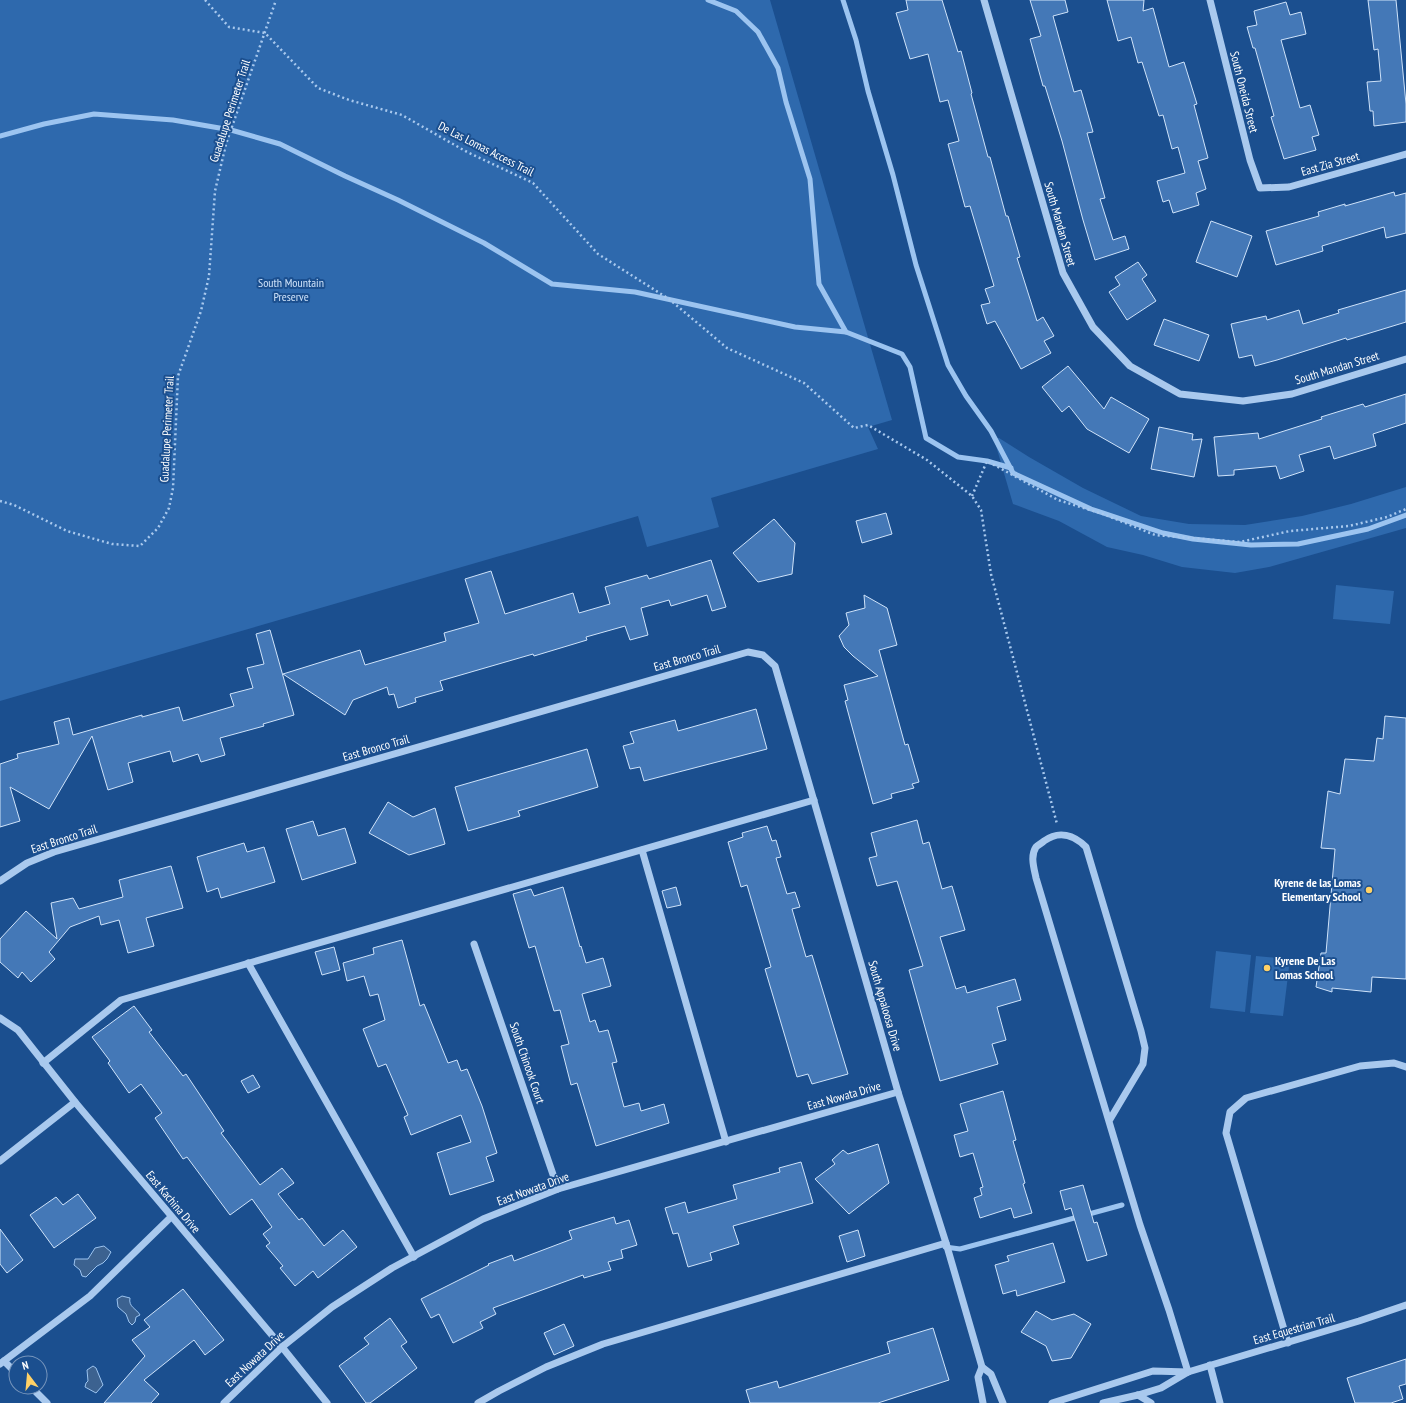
<svg xmlns="http://www.w3.org/2000/svg" width="1406" height="1403" font-family="'PT Sans Narrow',sans-serif">
	<style>
		.green { fill: #2e69ad }
		.water { fill: #3c6290; stroke: #9cc4f0 }
		.lines { fill: none; stroke-linecap: round; stroke-linejoin: round }
		.stream { stroke: #9cc4f0; stroke-width: 5 }
		.building { fill: #4478b7; stroke: #cfe3fa }
		.path { stroke: #a9c9ee; stroke-width: 2.5; stroke-dasharray: 2 3; stroke-linecap: butt }
		.minor { stroke: #a9c9ee; stroke-width: 7 }
		.poi-dot { fill: #ffd166; stroke: #1b4f8f; stroke-width: 1.5 }
		.labels { text-anchor: middle; stroke-width: 4; stroke-linejoin: round; paint-order: stroke }
		.street-label { font-size: 12px; fill: #fff; stroke: #1b4f8f }
		.park-label { font-size: 12px; fill: #cfe3fa; stroke: #1b4f8f }
		.poi-label { font-size: 12px; font-weight: bold; fill: #fff; stroke: #1b4f8f; text-anchor: end }
	</style>
	<rect width="100%" height="100%" fill="#1b4f8f"/>
	<!-- green -->
	<g class="green">
		<path d="M 0,0 L 770,0 L 892,420 L 868,427 L 878,449 L 711,498 L 719,527 L 647,547 L 638,516 L 0,701 Z"/>
		<path d="M 999,438 L 1029,457 L 1083,488 L 1141,516 L 1189,524 L 1245,525 L 1302,516 L 1351,504 L 1406,487 L 1406,528 L 1269,567 L 1235,573 L 1182,567 L 1143,555 L 1107,547 L 1059,521 L 1013,504 L 994,439 Z"/>
		<path d="M 1336,585 L 1394,591 L 1390,624 L 1333,619 Z"/>
		<path d="M 1216,951 L 1251,955 L 1245,1012 L 1210,1008 Z"/>
		<path d="M 1256,956 L 1290,959 L 1283,1016 L 1250,1013 Z"/>
	</g>
	<!-- water -->
	<g class="water">
		<path d="M 104,1246 L 111,1252 L 107,1259 L 103,1263 L 97,1266 L 86,1277 L 82,1276 L 80,1270 L 74,1265 L 75,1259 L 88,1259 L 95,1248 Z"/>
		<path d="M 122,1296 L 130,1298 C 128,1307 137,1309 140,1315 L 136,1317 L 135,1322 L 132,1325 L 129,1322 L 126,1314 L 118,1307 L 117,1299 Z"/>
		<path d="M 93,1366 L 96,1368 L 103,1385 L 96,1393 L 85,1387 L 86,1383 L 88,1381 L 87,1370 Z"/>
	</g>
	<g class="lines">
		<!-- stream -->
		<g class="stream">
			<path d="M 708,0 L 736,11 L 758,32 L 778,68 L 786,102 L 810,179 L 819,284 L 846,332 L 902,354 L 910,367 L 926,438 L 958,457 L 987,461 L 1011,468"/>
			<path d="M 843,0 L 856,40 L 868,91 L 893,175 L 916,265 L 948,365 L 966,396 L 991,431 L 1013,473 L 1091,509 L 1163,533 L 1193,539 L 1251,545 L 1298,544 L 1368,529 L 1406,515"/>
			<path d="M 0,136 L 44,124 L 94,114 L 173,120 L 231,130 L 280,144 L 345,176 L 398,200 L 484,243 L 552,284 L 635,292 L 795,327 L 846,332"/>
			<path d="M 945,1247 L 960,1249 L 1122,1205"/>
		</g>
	</g>
	<!-- building -->
	<g class="building">
		<path d="M 906,0 L 942,0 L 958,52 L 961,51 L 972,93 L 971,94 L 988,157 L 990,157 L 1006,216 L 1008,216 L 1020,257 L 1017,258 L 1037,321 L 1043,317 L 1054,336 L 1044,341 L 1051,353 L 1021,369 L 995,321 L 987,324 L 981,305 L 990,303 L 985,289 L 994,286 L 970,206 L 965,207 L 948,144 L 959,141 L 948,100 L 940,102 L 928,54 L 910,59 L 896,13 L 908,10 Z"/>
		<path d="M 1030,0 L 1065,0 L 1068,12 L 1053,16 L 1074,92 L 1081,90 L 1093,132 L 1087,133 L 1105,198 L 1100,199 L 1113,240 L 1125,236 L 1129,249 L 1095,260 L 1083,220 L 1062,141 L 1045,86 L 1043,86 L 1030,39 L 1041,36 Z"/>
		<path d="M 1107,0 L 1144,0 L 1143,11 L 1153,8 L 1169,67 L 1184,62 L 1197,104 L 1194,105 L 1208,158 L 1198,161 L 1206,189 L 1196,193 L 1199,205 L 1173,213 L 1169,200 L 1163,202 L 1157,181 L 1185,173 L 1178,147 L 1172,149 L 1163,115 L 1159,116 L 1142,62 L 1138,63 L 1131,37 L 1118,41 Z"/>
		<path d="M 1368,0 L 1396,0 L 1406,104 L 1406,122 L 1374,126 L 1373,111 L 1370,111 L 1367,82 L 1381,81 L 1378,49 L 1374,50 Z"/>
		<path d="M 1286,2 L 1290,15 L 1301,12 L 1306,34 L 1281,40 L 1300,108 L 1310,105 L 1319,135 L 1312,137 L 1316,150 L 1284,159 L 1271,117 L 1274,116 L 1255,48 L 1253,48 L 1247,27 L 1257,25 L 1254,11 Z"/>
		<path d="M 1394,192 L 1395,196 L 1406,193 L 1406,233 L 1386,238 L 1384,227 L 1322,246 L 1323,251 L 1276,265 L 1266,231 L 1319,216 L 1318,212 L 1345,204 L 1345,206 Z"/>
		<path d="M 1211,221 L 1252,236 L 1237,277 L 1196,262 Z"/>
		<path d="M 1138,262 L 1147,275 L 1142,279 L 1156,301 L 1127,320 L 1109,292 L 1120,285 L 1115,277 Z"/>
		<path d="M 1406,290 L 1406,322 L 1347,340 L 1346,338 L 1277,360 L 1255,366 L 1252,355 L 1239,358 L 1231,324 L 1266,316 L 1267,320 L 1299,310 L 1303,324 L 1339,313 L 1338,310 Z"/>
		<path d="M 1164,319 L 1209,335 L 1199,361 L 1154,345 Z"/>
		<path d="M 1068,366 L 1104,409 L 1111,397 L 1149,419 L 1129,453 L 1087,429 L 1069,406 L 1062,412 L 1042,387 Z"/>
		<path d="M 1406,394 L 1406,423 L 1373,434 L 1376,446 L 1334,459 L 1330,446 L 1299,455 L 1304,471 L 1280,479 L 1276,466 L 1234,470 L 1234,475 L 1218,476 L 1214,437 L 1258,433 L 1259,439 L 1322,419 L 1321,417 L 1363,404 L 1365,407 Z"/>
		<path d="M 1159,427 L 1193,434 L 1192,440 L 1202,439 L 1194,477 L 1151,469 Z"/>
		<path d="M 886,513 L 892,534 L 862,543 L 856,521 Z"/>
		<path d="M 774,519 L 795,543 L 792,574 L 758,582 L 733,553 Z"/>
		<path d="M 711,560 L 726,607 L 712,611 L 707,595 L 671,606 L 669,600 L 641,608 L 648,635 L 630,640 L 625,626 L 586,637 L 587,640 L 534,656 L 533,654 L 440,681 L 443,690 L 415,698 L 416,702 L 398,708 L 394,694 L 389,695 L 387,687 L 353,700 L 345,715 L 283,674 L 360,650 L 365,665 L 446,641 L 444,633 L 479,623 L 465,579 L 491,571 L 505,614 L 573,593 L 579,613 L 610,604 L 605,587 L 647,575 L 649,579 Z"/>
		<path d="M 864,595 L 887,608 L 897,645 L 879,650 L 905,745 L 908,744 L 919,782 L 912,784 L 914,788 L 891,794 L 892,798 L 873,804 L 845,701 L 848,700 L 844,685 L 878,676 L 853,656 L 844,647 L 839,636 L 849,625 L 846,613 L 865,608 Z"/>
		<path d="M 270,630 L 294,715 L 263,724 L 264,726 L 220,738 L 225,755 L 201,762 L 198,754 L 173,762 L 170,751 L 128,763 L 133,782 L 108,790 L 92,736 L 49,809 L 10,787 L 20,821 L 0,827 L 0,764 L 18,758 L 17,754 L 59,744 L 54,722 L 69,718 L 73,735 L 142,715 L 142,717 L 179,707 L 183,721 L 234,706 L 230,694 L 253,688 L 247,668 L 264,664 L 256,634 Z"/>
		<path d="M 756,709 L 767,749 L 644,781 L 640,767 L 630,769 L 623,746 L 634,743 L 630,732 L 675,720 L 678,731 Z"/>
		<path d="M 1385,716 L 1406,718 L 1406,979 L 1372,977 L 1371,992 L 1332,988 L 1332,992 L 1316,987 L 1321,953 L 1326,953 L 1335,849 L 1321,848 L 1328,791 L 1340,794 L 1345,759 L 1374,761 L 1377,738 L 1383,739 Z"/>
		<path d="M 587,749 L 598,787 L 518,811 L 520,816 L 468,831 L 455,787 Z"/>
		<path d="M 388,802 L 413,817 L 435,808 L 445,844 L 409,855 L 369,833 Z"/>
		<path d="M 917,820 L 923,844 L 929,842 L 942,889 L 952,886 L 965,930 L 940,937 L 956,989 L 965,986 L 967,993 L 1015,979 L 1021,1000 L 997,1007 L 1006,1040 L 992,1044 L 998,1064 L 940,1081 L 909,970 L 923,966 L 897,881 L 877,886 L 869,858 L 877,856 L 871,833 Z"/>
		<path d="M 313,821 L 318,836 L 345,828 L 356,863 L 302,880 L 286,829 Z"/>
		<path d="M 767,826 L 772,841 L 776,840 L 781,857 L 776,858 L 787,894 L 795,892 L 800,907 L 792,909 L 806,957 L 812,955 L 848,1074 L 812,1084 L 808,1074 L 797,1077 L 765,969 L 771,967 L 747,885 L 741,887 L 728,842 L 743,837 L 742,833 Z"/>
		<path d="M 244,843 L 247,852 L 264,847 L 275,882 L 221,898 L 218,888 L 207,892 L 197,857 Z"/>
		<path d="M 171,866 L 183,908 L 146,918 L 154,946 L 128,953 L 119,920 L 101,925 L 99,916 L 70,927 L 49,952 L 55,959 L 31,982 L 22,972 L 18,978 L 0,962 L 0,939 L 26,911 L 57,939 L 51,903 L 73,898 L 79,909 L 123,897 L 119,880 Z"/>
		<path d="M 563,887 L 580,947 L 581,946 L 586,963 L 603,958 L 611,986 L 582,994 L 590,1022 L 595,1020 L 599,1032 L 608,1030 L 617,1062 L 612,1063 L 624,1107 L 639,1103 L 641,1111 L 664,1104 L 669,1123 L 596,1146 L 577,1083 L 571,1085 L 561,1046 L 569,1044 L 560,1010 L 554,1011 L 535,946 L 529,948 L 513,894 L 531,889 L 534,896 Z"/>
		<path d="M 676,887 L 681,905 L 667,908 L 662,891 Z"/>
		<path d="M 402,940 L 420,1006 L 424,1004 L 448,1063 L 457,1060 L 461,1071 L 467,1069 L 482,1106 L 497,1153 L 486,1157 L 494,1181 L 450,1195 L 437,1153 L 471,1142 L 461,1115 L 411,1135 L 404,1117 L 408,1115 L 386,1064 L 378,1067 L 363,1029 L 385,1020 L 378,994 L 370,996 L 364,976 L 347,981 L 343,963 L 374,954 L 373,948 Z"/>
		<path d="M 334,947 L 340,970 L 322,975 L 315,952 Z"/>
		<path d="M 134,1006 L 152,1030 L 149,1032 L 183,1076 L 186,1074 L 224,1131 L 221,1133 L 260,1185 L 282,1168 L 294,1183 L 278,1194 L 299,1220 L 302,1218 L 324,1246 L 343,1230 L 357,1247 L 318,1278 L 313,1271 L 295,1286 L 280,1268 L 283,1266 L 266,1246 L 270,1243 L 263,1234 L 272,1227 L 252,1199 L 230,1215 L 187,1157 L 183,1159 L 155,1118 L 162,1113 L 141,1084 L 129,1093 L 108,1063 L 110,1061 L 92,1037 Z"/>
		<path d="M 253,1075 L 260,1087 L 248,1093 L 241,1081 Z"/>
		<path d="M 1003,1091 L 1016,1140 L 1013,1141 L 1025,1183 L 1023,1184 L 1032,1213 L 1014,1218 L 1011,1208 L 980,1218 L 974,1198 L 982,1195 L 980,1188 L 983,1187 L 973,1153 L 960,1157 L 954,1135 L 968,1131 L 960,1104 Z"/>
		<path d="M 878,1144 L 889,1183 L 849,1214 L 815,1179 L 835,1164 L 832,1160 L 843,1150 L 848,1154 Z"/>
		<path d="M 801,1162 L 813,1203 L 733,1226 L 739,1244 L 710,1253 L 712,1260 L 688,1267 L 678,1233 L 673,1234 L 665,1208 L 685,1202 L 688,1213 L 737,1199 L 733,1185 L 780,1172 L 779,1168 Z"/>
		<path d="M 1083,1185 L 1094,1223 L 1097,1222 L 1107,1255 L 1087,1261 L 1071,1208 L 1065,1210 L 1060,1191 Z"/>
		<path d="M 78,1194 L 96,1218 L 54,1248 L 30,1215 L 56,1197 L 63,1205 Z"/>
		<path d="M 614,1217 L 616,1224 L 629,1220 L 637,1245 L 621,1250 L 623,1258 L 608,1262 L 611,1270 L 584,1278 L 583,1275 L 493,1308 L 496,1314 L 480,1322 L 483,1328 L 453,1343 L 439,1314 L 431,1318 L 421,1299 L 489,1265 L 488,1264 L 512,1255 L 514,1261 L 572,1239 L 569,1231 Z"/>
		<path d="M 0,1229 L 23,1260 L 7,1273 L 0,1264 Z"/>
		<path d="M 858,1230 L 865,1256 L 847,1262 L 839,1236 Z"/>
		<path d="M 1053,1243 L 1065,1282 L 1017,1296 L 1016,1290 L 1003,1294 L 995,1265 L 1009,1261 L 1007,1256 Z"/>
		<path d="M 183,1289 L 224,1340 L 205,1355 L 194,1340 L 144,1380 L 159,1394 L 151,1403 L 104,1403 L 145,1356 L 132,1340 L 150,1327 L 144,1320 Z"/>
		<path d="M 1036,1311 L 1052,1320 L 1074,1314 L 1091,1324 L 1071,1358 L 1052,1361 L 1046,1346 L 1021,1332 Z"/>
		<path d="M 390,1318 L 407,1342 L 401,1346 L 417,1368 L 370,1403 L 366,1403 L 339,1366 L 369,1344 L 364,1338 Z"/>
		<path d="M 564,1324 L 574,1346 L 554,1355 L 544,1333 Z"/>
		<path d="M 933,1328 L 949,1380 L 878,1403 L 750,1403 L 746,1390 L 777,1381 L 779,1388 L 890,1353 L 887,1342 Z"/>
		<path d="M 1406,1359 L 1406,1384 L 1399,1386 L 1403,1399 L 1391,1403 L 1355,1403 L 1347,1378 Z"/>
	</g>
	<g class="lines">
		<!-- path -->
		<g class="path">
			<path d="M 205,0 L 229,27 L 265,33 L 318,88 L 349,100 L 402,115 L 467,152 L 533,183 L 598,254 L 669,299 L 727,348 L 804,383 L 854,428 L 868,425 L 927,460 L 972,496 L 981,510 L 991,574 L 1057,824"/>
			<path d="M 972,496 L 987,461 L 1058,500 L 1103,514 L 1155,535 L 1240,542 L 1290,531 L 1349,526 L 1387,517 L 1406,509"/>
			<path d="M 0,501 L 14,505 L 67,531 L 112,544 L 140,546 L 158,528 L 169,508 L 173,488 L 178,376 L 201,311 L 209,276 L 215,191 L 226,144 L 276,0"/>
		</g>
		<!-- minor -->
		<g class="minor">
			<path d="M 984,0 L 1063,273 L 1093,327 L 1130,366 L 1180,394 L 1243,401 L 1292,394 L 1406,359"/>
			<path d="M 1210,0 L 1250,160 L 1260,188 L 1289,187 L 1406,154"/>
			<path d="M 642,850 L 726,1142"/>
			<path d="M 0,881 L 27,863 L 54,852 L 748,652 L 763,655 L 775,666 L 898,1092 L 946,1243 L 982,1367 L 991,1374 L 1003,1403"/>
			<path d="M 474,944 L 558,1189"/>
			<path d="M 248,963 L 414,1257"/>
			<path d="M 0,1018 L 18,1030 L 75,1102 L 282,1347 L 327,1403"/>
			<path d="M 43,1063 L 121,1000 L 814,800"/>
			<path d="M 1109,1121 L 1143,1064 L 1145,1048 L 1141,1031 L 1086,847 C 1074,835 1059,830 1044,841 C 1042,843 1038,845 1036,847 C 1030,856 1034,868 1036,878 L 1140,1225 L 1169,1310 L 1188,1372"/>
			<path d="M 0,1161 L 75,1102"/>
			<path d="M 1288,1343 L 1226,1133 L 1230,1112 L 1246,1098 L 1360,1066 L 1394,1063 L 1406,1067"/>
			<path d="M 4,1361 L 16,1373"/>
			<path d="M 0,1364 L 90,1296 L 171,1217"/>
			<path d="M 1210,1365 L 1220,1403"/>
			<path d="M 982,1367 L 978,1377 L 983,1403"/>
			<path d="M 31,1387 L 47,1403"/>
			<path d="M 1138,1395 L 1151,1403"/>
			<path d="M 224,1403 L 282,1347 L 332,1307 L 392,1268 L 483,1219 L 558,1189 L 898,1092"/>
			<path d="M 478,1403 L 499,1391 L 546,1367 L 603,1344 L 946,1243"/>
			<path d="M 1052,1403 L 1153,1371 L 1188,1372"/>
			<path d="M 1103,1403 L 1138,1395 L 1161,1388 L 1188,1372 L 1359,1321 L 1406,1305"/>
		</g>
	</g>
	<!-- markers -->
	<g class="poi-dot">
		<circle cx="1369" cy="890" r="4"/>
		<circle cx="1267" cy="968" r="4"/>
	</g>
	<g class="labels">
		<!-- street labels -->
		<g class="street-label">
			<text transform="translate(1244 92) rotate(76)" y="4">South Oneida Street</text>
			<text transform="translate(230 111) rotate(-72)" y="4">Guadalupe Perimeter Trail</text>
			<text transform="translate(486 149) rotate(27)" y="4">De Las Lomas Access Trail</text>
			<text transform="translate(1330 164) rotate(-16)" y="4">East Zia Street</text>
			<text transform="translate(1060 224) rotate(74)" y="4">South Mandan Street</text>
			<text transform="translate(1337 368) rotate(-17)" y="4">South Mandan Street</text>
			<text transform="translate(167 429) rotate(-87)" y="4">Guadalupe Perimeter Trail</text>
			<text transform="translate(687 658) rotate(-16)" y="4">East Bronco Trail</text>
			<text transform="translate(376 748) rotate(-16)" y="4">East Bronco Trail</text>
			<text transform="translate(64 839) rotate(-18)" y="4">East Bronco Trail</text>
			<text transform="translate(885 1006) rotate(74)" y="4">South Appaloosa Drive</text>
			<text transform="translate(527 1063) rotate(71)" y="4">South Chinook Court</text>
			<text transform="translate(844 1096) rotate(-16)" y="4">East Nowata Drive</text>
			<text transform="translate(533 1189) rotate(-20)" y="4">East Nowata Drive</text>
			<text transform="translate(173 1202) rotate(50)" y="4">East Kachina Drive</text>
			<text transform="translate(1294 1329) rotate(-16)" y="4">East Equestrian Trail</text>
			<text transform="translate(255 1359) rotate(-43)" y="4">East Nowata Drive</text>
		</g>
		<!-- park labels -->
		<g class="park-label">
			<text x="291" y="287">South Mountain<tspan x="291" dy="14">Preserve</tspan></text>
		</g>
		<!-- poi labels -->
		<g class="poi-label">
			<text x="1361" y="887">Kyrene de las Lomas<tspan x="1361" dy="14">Elementary School</tspan></text>
			<text x="1275" y="965" text-anchor="start">Kyrene De Las<tspan x="1275" dy="14">Lomas School</tspan></text>
		</g>
	</g>
	<!-- north arrow -->
	<g transform="translate(28 1375) rotate(344)"><circle r="19" fill="#1b4f8f" stroke="#7695bc"/>
	<path d="M0-3L7 15L0 10L-7 15Z" fill="#ffd166"/>
	<text y="-6" font-size="11" font-weight="bold" text-anchor="middle" fill="#ffffff">N</text>
	</g>
</svg>
